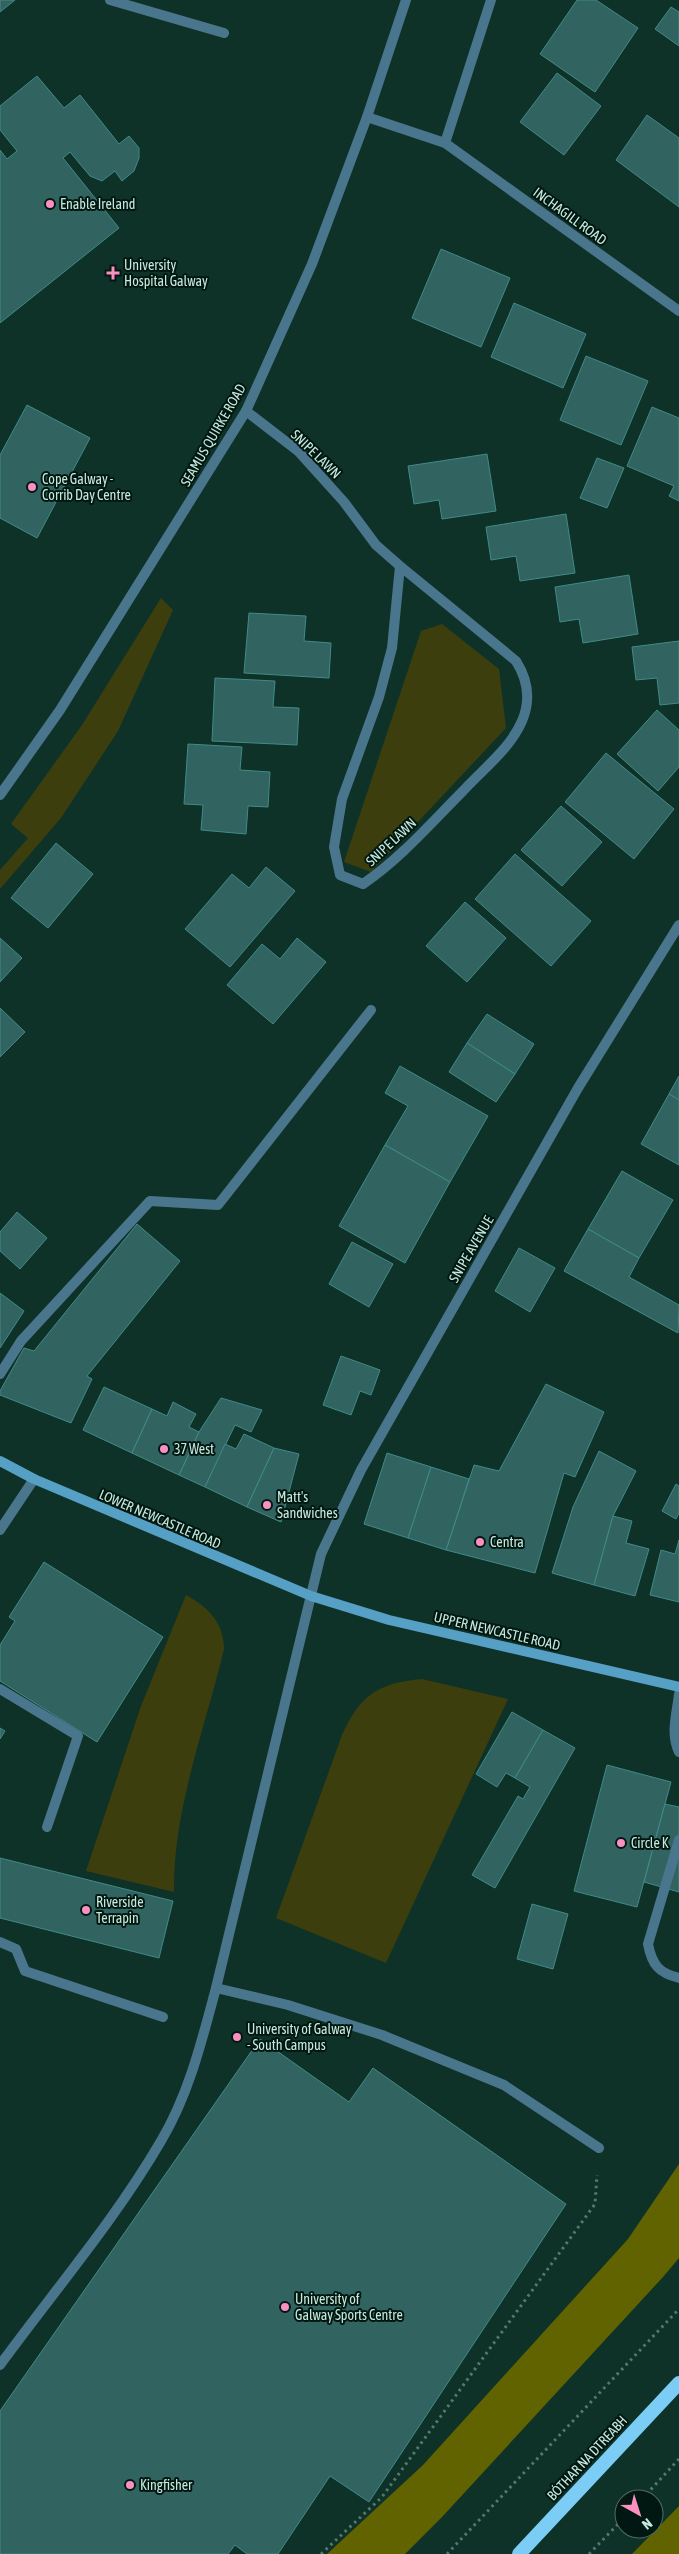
<svg xmlns="http://www.w3.org/2000/svg" width="679" height="2554" font-family="'Asap Condensed',sans-serif">
	<style>
		.green { fill: #3c3e0e }
		.forest { fill: #606300 }
		.building { fill: #316361; stroke: #408b88 }
		.lines { fill: none; stroke-linecap: round; stroke-linejoin: round }
		.path { stroke: #56796e; stroke-width: 3; stroke-dasharray: 2.5 4; stroke-linecap: butt }
		.service { stroke: #4a768d; stroke-width: 10 }
		.minor { stroke: #4a768d; stroke-width: 10 }
		.tertiary { stroke: #4a768d; stroke-width: 10 }
		.secondary { stroke: #56a0c5; stroke-width: 10 }
		.trunk { stroke: #7ccdf6; stroke-width: 14 }
		.poi-dot { fill: #fc8fc1; stroke: #001811; stroke-width: 2 }
		.labels { text-anchor: middle; stroke-width: 4; stroke-linejoin: round; paint-order: stroke }
		.poi-label { font-size: 14px; fill: #c8e9dd; stroke: #001811; text-anchor: start }
		.street-label { font-size: 14px; fill: #c8e9dd; stroke: #001811 }
	</style>
	<rect width="100%" height="100%" fill="#0e3228"/>
	<!-- green -->
	<g class="green">
		<path d="M 161,598 L 173,610 L 118,731 L 61,818 L 0,889 L 0,870 L 28,838 L 11,824 L 82,725 Z"/>
		<path d="M 442,624 L 499,669 L 506,728 L 371,872 L 344,862 L 421,631 Z"/>
		<path d="M 186,1595 C 208,1607 224,1623 224,1649 C 205,1729 173,1809 174,1892 L 86,1871 L 141,1706 Z"/>
		<path d="M 422,1679 L 508,1699 L 386,1963 L 276,1918 L 342,1735 C 360,1695 378,1683 422,1679 Z"/>
	</g>
	<!-- forest -->
	<g class="forest">
		<path d="M 679,2164 L 679,2258 L 663,2277 L 442,2517 L 405,2554 L 327,2554 L 423,2465 L 628,2239 Z"/>
		<path d="M 679,2506 L 679,2554 L 632,2554 Z"/>
	</g>
	<!-- building -->
	<g class="building">
		<path d="M 0,0 L 15,0 L 0,12 Z"/>
		<path d="M 577,0 L 596,0 L 638,28 L 595,92 L 540,54 Z"/>
		<path d="M 671,7 L 679,12 L 679,46 L 655,29 Z"/>
		<path d="M 557,73 L 601,106 L 564,155 L 520,122 Z"/>
		<path d="M 37,76 L 64,108 L 80,95 L 119,144 L 129,136 L 139,148 L 139,158 L 134,171 L 122,181 L 115,171 L 102,181 L 90,176 L 70,152 L 63,158 L 119,228 L 0,323 L 0,150 L 7,159 L 17,151 L 0,130 L 0,106 Z"/>
		<path d="M 647,115 L 679,138 L 679,207 L 616,160 Z"/>
		<path d="M 441,249 L 510,278 L 481,347 L 412,318 Z"/>
		<path d="M 514,303 L 586,334 L 563,388 L 491,357 Z"/>
		<path d="M 586,356 L 648,381 L 621,445 L 560,420 Z"/>
		<path d="M 27,405 L 90,438 L 37,538 L 0,518 L 0,455 Z"/>
		<path d="M 652,407 L 679,418 L 679,501 L 669,496 L 674,486 L 627,466 Z"/>
		<path d="M 487,454 L 496,511 L 442,519 L 439,500 L 414,504 L 408,466 Z"/>
		<path d="M 597,458 L 624,468 L 607,508 L 580,498 Z"/>
		<path d="M 566,514 L 575,573 L 520,581 L 516,556 L 491,560 L 486,527 Z"/>
		<path d="M 629,575 L 638,634 L 583,643 L 579,619 L 560,622 L 555,587 Z"/>
		<path d="M 249,613 L 306,616 L 304,641 L 331,643 L 329,678 L 244,673 Z"/>
		<path d="M 679,641 L 679,703 L 660,705 L 657,678 L 636,680 L 632,647 Z"/>
		<path d="M 215,678 L 275,681 L 273,707 L 299,708 L 297,745 L 212,741 Z"/>
		<path d="M 657,710 L 679,730 L 679,767 L 658,791 L 617,754 Z"/>
		<path d="M 188,744 L 242,747 L 240,770 L 270,772 L 268,807 L 248,806 L 246,834 L 201,830 L 203,805 L 184,804 Z"/>
		<path d="M 606,753 L 674,809 L 634,859 L 565,802 Z"/>
		<path d="M 561,806 L 602,842 L 562,886 L 521,850 Z"/>
		<path d="M 56,843 L 93,874 L 48,928 L 11,898 Z"/>
		<path d="M 515,854 L 591,921 L 551,966 L 475,899 Z"/>
		<path d="M 266,867 L 295,891 L 230,967 L 185,929 L 232,874 L 249,888 Z"/>
		<path d="M 465,902 L 506,938 L 467,982 L 426,946 Z"/>
		<path d="M 0,938 L 22,958 L 0,982 Z"/>
		<path d="M 297,938 L 326,962 L 273,1024 L 227,985 L 262,944 L 280,959 Z"/>
		<path d="M 0,1008 L 25,1032 L 0,1057 Z"/>
		<path d="M 487,1014 L 534,1044 L 515,1074 L 467,1043 Z"/>
		<path d="M 467,1043 L 515,1074 L 496,1102 L 449,1072 Z"/>
		<path d="M 400,1066 L 488,1116 L 450,1182 L 385,1145 L 408,1106 L 385,1093 Z"/>
		<path d="M 679,1076 L 679,1100 L 669,1094 Z"/>
		<path d="M 669,1094 L 679,1100 L 679,1165 L 641,1144 Z"/>
		<path d="M 385,1145 L 450,1182 L 405,1263 L 339,1226 Z"/>
		<path d="M 622,1171 L 673,1200 L 639,1258 L 588,1229 Z"/>
		<path d="M 17,1212 L 47,1238 L 20,1269 L 0,1251 L 0,1232 Z"/>
		<path d="M 137,1224 L 180,1261 L 87,1376 L 92,1379 L 71,1423 L 0,1395 L 0,1391 L 24,1348 L 34,1351 Z"/>
		<path d="M 588,1229 L 639,1258 L 629,1277 L 679,1305 L 678,1333 L 564,1271 Z"/>
		<path d="M 352,1242 L 393,1264 L 369,1307 L 329,1284 Z"/>
		<path d="M 519,1248 L 555,1268 L 530,1312 L 495,1291 Z"/>
		<path d="M 0,1293 L 24,1311 L 0,1348 Z"/>
		<path d="M 341,1356 L 380,1370 L 371,1395 L 360,1391 L 351,1415 L 323,1405 Z"/>
		<path d="M 546,1384 L 604,1412 L 575,1477 L 564,1473 L 535,1573 L 446,1550 L 474,1465 L 499,1471 Z"/>
		<path d="M 104,1387 L 152,1409 L 132,1453 L 83,1430 Z"/>
		<path d="M 221,1398 L 262,1410 L 251,1432 L 235,1425 L 205,1487 L 179,1475 L 199,1432 Z"/>
		<path d="M 173,1402 L 196,1414 L 189,1427 L 199,1432 L 179,1475 L 132,1453 L 152,1409 L 167,1416 Z"/>
		<path d="M 244,1434 L 274,1448 L 247,1507 L 205,1487 L 225,1444 L 236,1449 Z"/>
		<path d="M 274,1448 L 299,1454 L 281,1522 L 247,1507 Z"/>
		<path d="M 599,1451 L 636,1471 L 613,1516 L 594,1585 L 552,1573 L 573,1507 Z"/>
		<path d="M 387,1453 L 431,1467 L 408,1538 L 364,1524 Z"/>
		<path d="M 431,1467 L 469,1479 L 446,1550 L 408,1538 Z"/>
		<path d="M 676,1484 L 679,1486 L 679,1513 L 676,1519 L 662,1511 Z"/>
		<path d="M 613,1516 L 632,1521 L 626,1543 L 649,1549 L 635,1596 L 594,1585 Z"/>
		<path d="M 679,1540 L 679,1602 L 650,1595 L 661,1550 L 675,1554 Z"/>
		<path d="M 44,1562 L 163,1637 L 97,1742 L 0,1681 L 0,1645 L 15,1621 L 9,1617 Z"/>
		<path d="M 512,1712 L 543,1730 L 515,1778 L 506,1773 L 497,1787 L 476,1774 Z"/>
		<path d="M 0,1728 L 5,1731 L 0,1739 Z"/>
		<path d="M 543,1730 L 575,1748 L 495,1888 L 472,1875 L 518,1796 L 523,1799 L 530,1787 L 515,1778 Z"/>
		<path d="M 607,1765 L 671,1782 L 637,1907 L 574,1891 Z"/>
		<path d="M 665,1804 L 679,1807 L 679,1892 L 644,1882 Z"/>
		<path d="M 0,1858 L 173,1901 L 159,1958 L 0,1918 Z"/>
		<path d="M 532,1904 L 568,1914 L 553,1969 L 517,1959 Z"/>
		<path d="M 260,2039 L 349,2102 L 373,2068 L 566,2204 L 369,2502 L 330,2476 L 278,2554 L 247,2554 L 235,2545 L 228,2554 L 0,2554 L 0,2411 Z"/>
	</g>
	<g class="lines">
		<!-- path -->
		<g class="path">
			<path d="M 642,2499 L 679,2459"/>
			<path d="M 321,2554 L 382,2497 L 595,2204 L 597,2175"/>
			<path d="M 447,2554 L 679,2309"/>
			<path d="M 589,2554 L 624,2518"/>
		</g>
		<!-- service -->
		<g class="service">
			<path d="M 110,0 L 224,33"/>
			<path d="M 0,1374 L 21,1341 L 150,1201 L 218,1205 L 371,1010"/>
			<path d="M 0,1689 L 78,1736 L 47,1827"/>
			<path d="M 679,1694 C 677,1713 670,1734 679,1752"/>
			<path d="M 679,1840 L 648,1944 C 652,1965 659,1973 679,1978"/>
			<path d="M 0,1942 L 16,1949 L 25,1971 L 163,2017"/>
			<path d="M 216,1988 L 288,2005 L 382,2035 L 504,2085 L 599,2148"/>
		</g>
		<!-- minor -->
		<g class="minor">
			<path d="M 367,117 L 445,143 L 679,311"/>
			<path d="M 445,143 L 491,0"/>
			<path d="M 246,411 L 298,451 L 344,502 L 376,545 L 400,566 L 392,648 L 379,697 L 342,799 L 334,847 L 340,875 L 363,884 C 401,858 431,823 463,791 C 483,769 510,749 522,721 C 531,700 528,680 516,661 L 400,566"/>
			<path d="M 0,1530 L 34,1479"/>
			<path d="M 0,2365 C 54,2291 115,2220 161,2141 C 189,2094 202,2040 216,1988 L 321,1554 L 361,1470 L 578,1088 L 679,925"/>
		</g>
		<!-- tertiary -->
		<path class="tertiary" d="M 0,795 L 60,710 L 246,411 L 312,264 L 367,117 L 406,0"/>
		<!-- secondary -->
		<path class="secondary" d="M 0,1461 L 34,1479 L 311,1596 L 389,1620 L 679,1687"/>
		<!-- trunk -->
		<path class="trunk" d="M 519,2554 L 679,2383"/>
	</g>
	<!-- markers -->
	<g class="poi-dot">
		<circle cx="50" cy="204" r="5"/>
		<path d="M110.5 265.5h5v5h5v5h-5v5h-5v-5h-5v-5h5z"/>
		<circle cx="32" cy="487" r="5"/>
		<circle cx="164" cy="1449" r="5"/>
		<circle cx="267" cy="1505" r="5"/>
		<circle cx="480" cy="1542" r="5"/>
		<circle cx="621" cy="1843" r="5"/>
		<circle cx="86" cy="1910" r="5"/>
		<circle cx="237" cy="2037" r="5"/>
		<circle cx="285" cy="2307" r="5"/>
		<circle cx="130" cy="2485" r="5"/>
	</g>
	<g class="labels">
		<!-- poi labels -->
		<g class="poi-label">
			<text x="60" y="209">Enable Ireland</text>
			<text x="124" y="270">University<tspan x="124" dy="16">Hospital Galway</tspan></text>
			<text x="42" y="484">Cope Galway -<tspan x="42" dy="16">Corrib Day Centre</tspan></text>
			<text x="174" y="1454">37 West</text>
			<text x="277" y="1502">Matt's<tspan x="277" dy="16">Sandwiches</tspan></text>
			<text x="490" y="1547">Centra</text>
			<text x="631" y="1848">Circle K</text>
			<text x="96" y="1907">Riverside<tspan x="96" dy="16">Terrapin</tspan></text>
			<text x="247" y="2034">University of Galway<tspan x="247" dy="16">- South Campus</tspan></text>
			<text x="295" y="2304">University of<tspan x="295" dy="16">Galway Sports Centre</tspan></text>
			<text x="140" y="2490">Kingfisher</text>
		</g>
		<!-- street labels -->
		<g class="street-label">
			<text transform="translate(570 216) rotate(36)" y="5">INCHAGILL ROAD</text>
			<text transform="translate(213 435) rotate(-60)" y="5">SEAMUS QUIRKE ROAD</text>
			<text transform="translate(316 454) rotate(44)" y="5">SNIPE LAWN</text>
			<text transform="translate(391 842) rotate(-43)" y="5">SNIPE LAWN</text>
			<text transform="translate(471 1249) rotate(-60)" y="5">SNIPE AVENUE</text>
			<text transform="translate(160 1519) rotate(23)" y="5">LOWER NEWCASTLE ROAD</text>
			<text transform="translate(497 1631) rotate(13)" y="5">UPPER NEWCASTLE ROAD</text>
			<text transform="translate(587 2458) rotate(-47)" y="5">BÓTHAR NA DTREABH</text>
		</g>
	</g>
	<!-- north arrow -->
	<g transform="translate(639 2514) rotate(141)"><circle r="24" fill="#001811" stroke="#506c63"/>
	<path d="M0-4L9 19L0 12L-9 19Z" fill="#fc8fc1"/>
	<text y="-8" font-size="14" font-weight="bold" text-anchor="middle" fill="#c8e9dd">N</text>
	</g>
</svg>
